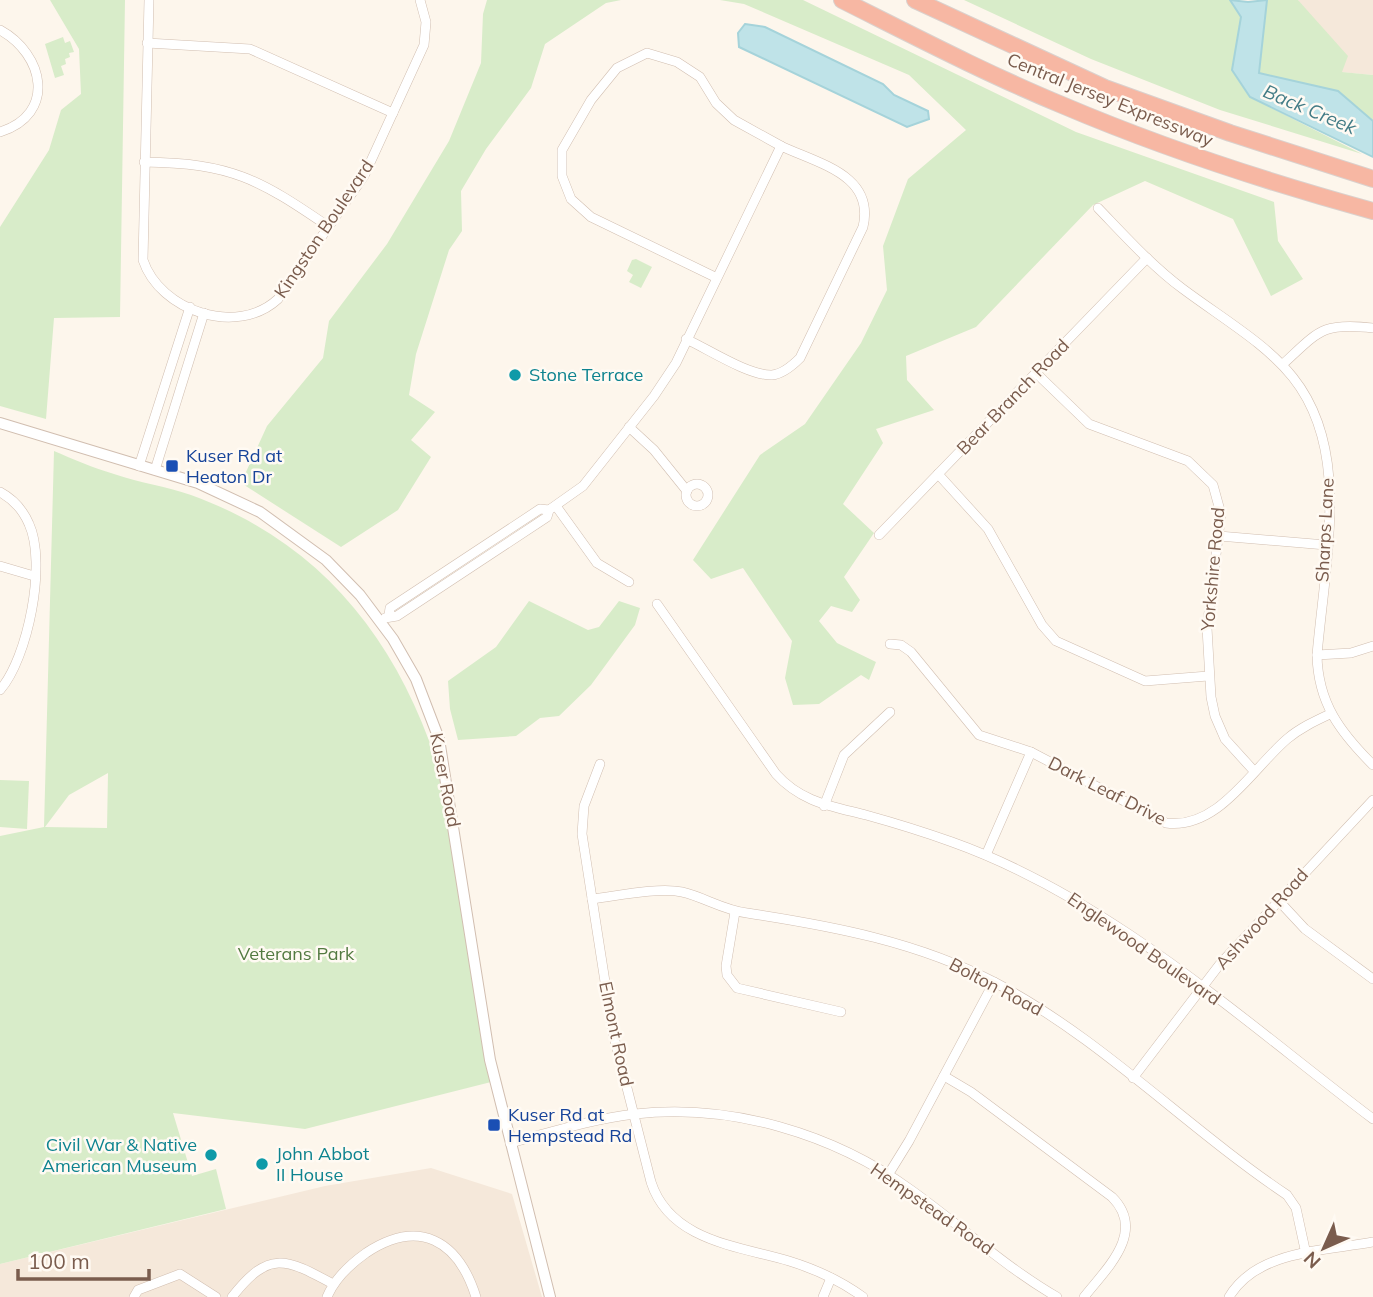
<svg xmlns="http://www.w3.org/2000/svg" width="1373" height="1297" font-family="Mulish,sans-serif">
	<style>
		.residential { fill: #f5e8da }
		.green { fill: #d8ecc9; fill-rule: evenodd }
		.water { fill: #bfe3e8; stroke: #a5d3da; stroke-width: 2 }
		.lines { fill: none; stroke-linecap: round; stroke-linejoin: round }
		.minor-casing { stroke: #d1beb0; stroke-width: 10 }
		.tertiary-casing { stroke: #d1beb0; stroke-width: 12 }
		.motorway-casing { stroke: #dad1cd; stroke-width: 18 }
		.minor { stroke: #fff; stroke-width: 9 }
		.tertiary { stroke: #fff; stroke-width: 10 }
		.motorway { stroke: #f7b7a3; stroke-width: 16 }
		.culture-dot { fill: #0f9aa8; stroke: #fffaf3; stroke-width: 2.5 }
		.transit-dot { fill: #1a4fb4; stroke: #fffaf3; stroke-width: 2.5 }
		.labels { text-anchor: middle; stroke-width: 5; stroke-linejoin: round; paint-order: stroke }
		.street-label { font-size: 18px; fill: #7a5c4d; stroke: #fffaf3 }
		.culture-label { font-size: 18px; fill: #0d838f; stroke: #fffaf3; text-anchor: start }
		.transit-label { font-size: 18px; fill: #164399; stroke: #fffaf3; text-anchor: start }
		.park-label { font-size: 18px; fill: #537a41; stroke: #fffaf3 }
		.water-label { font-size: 19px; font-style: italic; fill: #437c86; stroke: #fffaf3 }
	</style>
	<rect width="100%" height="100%" fill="#fdf6ec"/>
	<!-- residential -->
	<g class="residential">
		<path d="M 1298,0 L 1373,0 L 1373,75 L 1341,72 Z"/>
		<path d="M 431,1168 L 512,1194 L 542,1297 L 0,1297 L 0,1264 L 325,1186 Z"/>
	</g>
	<!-- green -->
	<g class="green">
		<path d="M 50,0 L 125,0 L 120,317 L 54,318 L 46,419 L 0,406 L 0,227 L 49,150 L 61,110 L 81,94 L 79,49 Z"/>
		<path d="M 487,0 L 621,0 L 606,3 L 545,44 L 531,88 L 486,149 L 461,191 L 462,231 L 449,250 L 416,354 L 409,395 L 435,412 L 411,440 L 431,457 L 398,510 L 341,547 L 241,483 L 267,426 L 323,358 L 329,321 L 387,244 L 449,141 L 481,63 L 483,14 Z"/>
		<path d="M 720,0 L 803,0 L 1076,132 L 1274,202 L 1278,241 L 1303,279 L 1271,296 L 1233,219 L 1145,181 L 1093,205 L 976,327 L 906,356 L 907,380 L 934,410 L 876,429 L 883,443 L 843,504 L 874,533 L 844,577 L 860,600 L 852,612 L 831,606 L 819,621 L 837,643 L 876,662 L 869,680 L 861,675 L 819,704 L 793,705 L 785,678 L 792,641 L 743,568 L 711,579 L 693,560 L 760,455 L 805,424 L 861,343 L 887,290 L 883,246 L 908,179 L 966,130 L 909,75 L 744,4 Z"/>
		<path d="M 964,0 L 1230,0 L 1241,16 L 1232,70 L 1250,97 L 1362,154 L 1220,110 L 1091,59 Z"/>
		<path d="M 1267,0 L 1298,0 L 1348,56 L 1342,72 L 1373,75 L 1373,121 L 1338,91 L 1259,73 Z"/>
		<path d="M 63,37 L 65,43 L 70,41 L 74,52 L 69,53 L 70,57 L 65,59 L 66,64 L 61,66 L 64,75 L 55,78 L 45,44 Z"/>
		<path d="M 636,259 L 652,267 L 641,288 L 629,282 L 633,275 L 627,271 L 632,260 Z"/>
		<path d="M 54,451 C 73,459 93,468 114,474 C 139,483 166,486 191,495 C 318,541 394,635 436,760 L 495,1081 L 305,1129 L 173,1113 L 192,1176 L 216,1169 L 226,1209 L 0,1264 L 0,836 L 44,827 ZM 108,773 L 107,828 L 45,827 L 69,795 Z"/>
		<path d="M 529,601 L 588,630 L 599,627 L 619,601 L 640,608 L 635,625 L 591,685 L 559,716 L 540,718 L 516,736 L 458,740 L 450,709 L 448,681 L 496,647 Z"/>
		<path d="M 0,780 L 29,781 L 27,829 L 0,827 Z"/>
	</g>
	<!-- water -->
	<g class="water">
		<path d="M 1230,0 L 1248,2 L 1267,0 L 1259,73 L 1338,91 L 1373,121 L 1373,157 L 1250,97 L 1232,70 L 1241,17 Z"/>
		<path d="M 745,24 L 765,27 L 883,84 L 894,95 L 928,111 L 929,119 L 907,127 L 739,47 L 738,33 Z"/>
	</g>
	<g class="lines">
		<!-- minor casing -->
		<g class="minor-casing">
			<g id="minor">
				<path d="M 149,0 L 143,260 C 160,311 237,337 278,299 L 364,176 L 424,45 L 426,22 L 420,0"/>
				<path d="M 0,30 C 44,54 57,114 0,132"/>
				<path d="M 147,43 L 250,49 L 393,113"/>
				<path d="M 144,162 C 231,163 259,179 329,227"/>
				<path d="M 1098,208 C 1125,236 1152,266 1183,289 C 1260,346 1321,371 1329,479 C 1333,536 1322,598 1317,655 C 1318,703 1340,732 1373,765"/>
				<path d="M 715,277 L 591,217 L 571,199 L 562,176 L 562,150 L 591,100 L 617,68 L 647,53 L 677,62 L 700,77 L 716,103 L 734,120 L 781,146"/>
				<path d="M 1283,364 C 1319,331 1322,322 1373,328"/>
				<path d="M 1036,373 L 1089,424 L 1188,461 L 1213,485 L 1221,514 L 1207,628 L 1211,697 L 1215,716 L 1225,739 L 1254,771"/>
				<path d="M 629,427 L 654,450 L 687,491"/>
				<path d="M 139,466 L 190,307"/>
				<path d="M 155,470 L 204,313"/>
				<path d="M 938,474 L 988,529 L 1042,625 L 1056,641 L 1145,681 L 1208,676"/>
				<circle cx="697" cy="495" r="11"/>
				<path d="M 0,492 C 13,499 23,510 29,524 C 47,563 28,658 0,690"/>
				<path d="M 556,506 L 597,563 L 629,582"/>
				<path d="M 879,535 L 1147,258"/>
				<path d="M 1219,536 L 1326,545"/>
				<path d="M 0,566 L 34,576"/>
				<path d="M 657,604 L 776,774 C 801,802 831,806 866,815 C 895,823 924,832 952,842 C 1109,898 1241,1019 1373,1119"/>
				<path d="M 389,615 L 390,608 L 540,509 L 549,510 L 583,486 L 654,396 L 676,363 L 781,146 C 819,164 875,175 863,227 L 800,358 C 793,365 783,374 772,375 C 749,376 708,349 686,339"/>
				<path d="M 385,618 L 397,616 L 547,517 L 549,510"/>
				<path d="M 890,644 L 901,645 L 911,652 L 979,735 L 1031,752 L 1166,823 C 1218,830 1252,769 1287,739 C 1300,728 1315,721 1330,714"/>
				<path d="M 1317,655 L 1351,653 L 1373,646"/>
				<path d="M 600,764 L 584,806 L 582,834 L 613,1033 L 651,1182 C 670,1241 738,1246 789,1261 C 815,1269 841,1281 863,1297"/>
				<path d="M 824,806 L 844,755 L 890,712"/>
				<path d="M 986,855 L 1031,752"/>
				<path d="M 592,899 C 617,896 658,887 682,892 C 704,897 723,910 747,913 C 832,926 919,942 996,983 C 1102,1039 1187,1128 1287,1195 L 1296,1208 L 1306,1254"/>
				<path d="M 1278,900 L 1305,929 L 1373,979"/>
				<path d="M 735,912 L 726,966 L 727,975 L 737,988 L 841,1012"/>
				<path d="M 944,1076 L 971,1092 L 1112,1197 C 1147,1232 1106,1269 1084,1297"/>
				<path d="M 1133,1078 L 1220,964 L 1373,800"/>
				<path d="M 510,1143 C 552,1132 592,1119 635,1114 C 731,1103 834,1134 911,1190 C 960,1225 1005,1267 1057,1297"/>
				<path d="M 888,1175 L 909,1141 L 994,982"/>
				<path d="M 134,1297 L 138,1290 L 180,1274 L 216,1297"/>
				<path d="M 232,1297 C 269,1250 285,1258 333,1284"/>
				<path d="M 327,1297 C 335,1278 349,1265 366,1253 C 419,1218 458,1240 476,1297"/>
				<path d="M 823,1297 L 831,1278"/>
				<path d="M 1229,1297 C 1257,1250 1325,1251 1373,1242"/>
			</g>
		</g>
		<!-- tertiary casing -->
		<g class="tertiary-casing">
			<path id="tertiary" d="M 0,423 L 198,483 L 260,512 L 326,560 L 360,595 L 393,639 L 416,679 L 439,739 L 490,1060 L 550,1297"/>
		</g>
		<!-- motorway casing -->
		<g class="motorway-casing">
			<g id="motorway">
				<path d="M 842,0 C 914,36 987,74 1062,105 C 1163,148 1267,182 1373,211"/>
				<path d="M 915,0 L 1105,88 L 1230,133 L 1373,179"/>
			</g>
		</g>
		<!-- minor -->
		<use href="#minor" class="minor"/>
		<!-- tertiary -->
		<use href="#tertiary" class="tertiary"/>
		<!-- motorway -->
		<use href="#motorway" class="motorway"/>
	</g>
	<!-- markers -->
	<g class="culture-dot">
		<circle cx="515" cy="375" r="7"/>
		<circle cx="211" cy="1155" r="7"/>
		<circle cx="262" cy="1164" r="7"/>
	</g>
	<g class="transit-dot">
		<rect x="165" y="459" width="14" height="14" rx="3.5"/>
		<rect x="487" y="1118" width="14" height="14" rx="3.5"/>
	</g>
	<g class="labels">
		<!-- street labels -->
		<g class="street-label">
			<text transform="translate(1110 100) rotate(22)" y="6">Central Jersey Expressway</text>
			<text transform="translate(324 229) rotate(-56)" y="6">Kingston Boulevard</text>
			<text transform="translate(1013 397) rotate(-46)" y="6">Bear Branch Road</text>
			<text transform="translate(1325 530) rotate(-87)" y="6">Sharps Lane</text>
			<text transform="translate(1213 569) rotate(-85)" y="6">Yorkshire Road</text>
			<text transform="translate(445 780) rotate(79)" y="6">Kuser Road</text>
			<text transform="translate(1107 791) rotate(27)" y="6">Dark Leaf Drive</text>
			<text transform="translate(1262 919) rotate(-48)" y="6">Ashwood Road</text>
			<text transform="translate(1144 949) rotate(35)" y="6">Englewood Boulevard</text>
			<text transform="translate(996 987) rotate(28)" y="6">Bolton Road</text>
			<text transform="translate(616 1034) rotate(78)" y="6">Elmont Road</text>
			<text transform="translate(932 1209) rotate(35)" y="6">Hempstead Road</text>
		</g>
		<!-- culture labels -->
		<g class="culture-label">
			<text x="529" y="381">Stone Terrace</text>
			<text x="197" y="1151" text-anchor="end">Civil War &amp; Native<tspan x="197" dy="21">American Museum</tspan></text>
			<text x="276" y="1160">John Abbot<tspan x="276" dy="21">II House</tspan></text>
		</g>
		<!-- transit labels -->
		<g class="transit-label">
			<text x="186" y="462">Kuser Rd at<tspan x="186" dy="21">Heaton Dr</tspan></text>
			<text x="508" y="1121">Kuser Rd at<tspan x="508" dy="21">Hempstead Rd</tspan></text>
		</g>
		<!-- park labels -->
		<g class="park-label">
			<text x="296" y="960">Veterans Park</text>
		</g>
		<!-- water labels -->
		<g class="water-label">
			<text transform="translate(1310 109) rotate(23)" y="7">Back Creek</text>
		</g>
	</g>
	<!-- north arrow -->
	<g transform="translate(1324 1248) rotate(225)" stroke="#fffaf3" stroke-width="5" paint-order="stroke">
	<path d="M0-5L12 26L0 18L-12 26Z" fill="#7a5c4d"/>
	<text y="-10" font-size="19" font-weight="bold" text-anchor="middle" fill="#7a5c4d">N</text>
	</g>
	<!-- scale -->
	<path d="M18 1269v10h131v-10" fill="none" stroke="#7a5c4d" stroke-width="3.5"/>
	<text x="28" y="1269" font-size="21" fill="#7a5c4d" stroke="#fffaf3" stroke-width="5" paint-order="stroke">100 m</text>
</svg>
